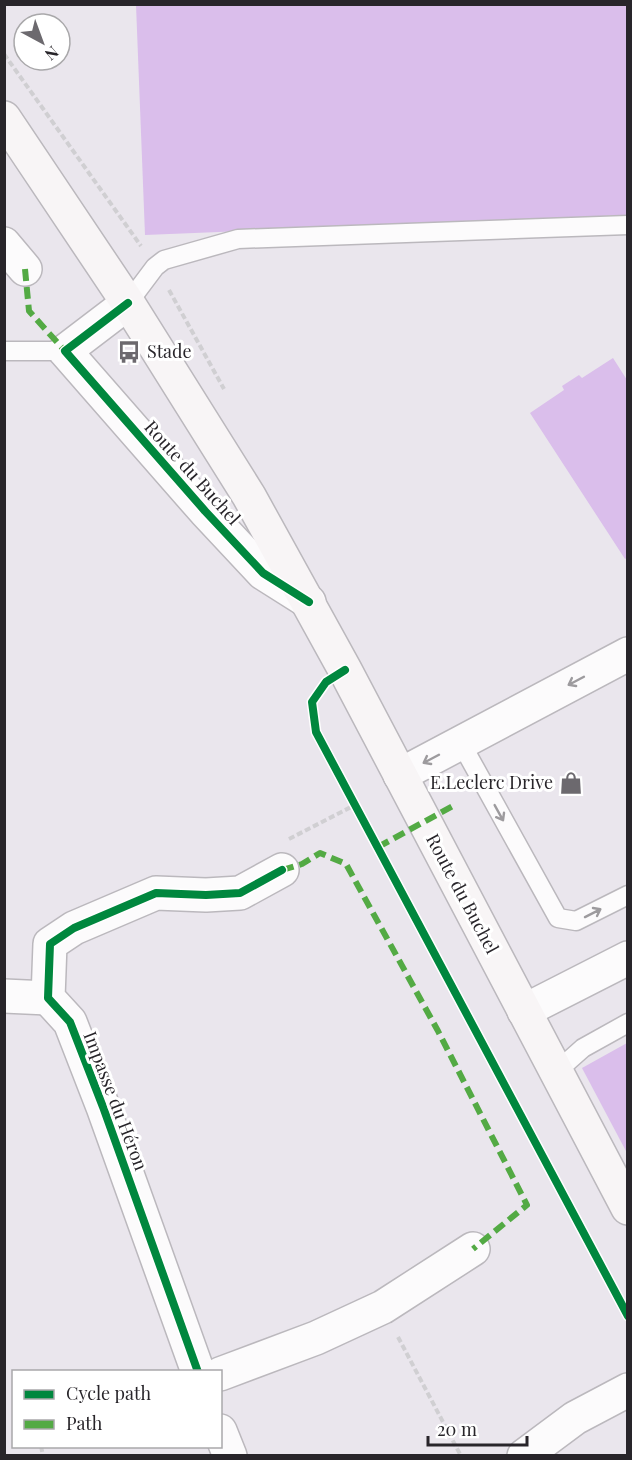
<svg xmlns="http://www.w3.org/2000/svg" width="632" height="1460" font-family="'Playfair Display',serif">
	<style>
		.green { fill: #dabeeb }
		.lines { fill: none; stroke-linecap: round; stroke-linejoin: round }
		.service-casing { stroke: #bbb8bd; stroke-width: 21 }
		.minor-casing { stroke: #bbb8bd; stroke-width: 36 }
		.secondary-casing { stroke: #bbb8bd; stroke-width: 36 }
		.path { stroke: #d0cfd2; stroke-width: 4; stroke-dasharray: 6 3; stroke-linecap: butt }
		.service { stroke: #fcfbfc; stroke-width: 18 }
		.minor { stroke: #fcfbfc; stroke-width: 33 }
		.secondary { stroke: #f8f5f6; stroke-width: 33 }
		.quiet { stroke: #53aa44; stroke-width: 6; stroke-dasharray: 12 6; stroke-linecap: butt }
		.cycleway-casing { stroke: #fff; stroke-width: 11 }
		.cycleway { stroke: #00873e; stroke-width: 8 }
		.oneway { stroke: #9d9b9e }
		.labels { text-anchor: middle; stroke-width: 6; stroke-linejoin: round; paint-order: stroke }
		.poi-label { font-size: 18px; fill: #28252a; stroke: #fff; text-anchor: start }
		.street-label { font-size: 18px; fill: #28252a; stroke: #fff }
	</style>
	<rect width="100%" height="100%" fill="#eae6ed"/>
	<!-- green -->
	<g class="green">
		<path d="M 136,5 L 627,5 L 627,215 L 145,235 Z"/>
		<path d="M 613,358 L 627,380 L 628,557 L 625,559 L 530,413 L 564,390 L 562,386 L 579,375 L 582,378 Z"/>
		<path d="M 627,1043 L 627,1153 L 582,1068 Z"/>
	</g>
	<g class="lines">
		<!-- service casing -->
		<g class="service-casing">
			<g id="service">
				<path d="M 128,303 L 155,267 L 164,260 L 238,239 L 628,225"/>
				<path d="M 4,351 L 65,351"/>
				<path d="M 461,743 L 558,918 L 576,921 L 628,895"/>
				<path d="M 556,1072 L 583,1048 L 628,1023"/>
			</g>
		</g>
		<!-- minor casing -->
		<g class="minor-casing">
			<g id="minor">
				<path d="M 4,244 L 25,269"/>
				<path d="M 128,303 L 65,351 L 205,511 L 263,573 L 309,602"/>
				<path d="M 400,775 L 628,654"/>
				<path d="M 4,996 L 48,998"/>
				<path d="M 524,1011 L 628,958"/>
				<path d="M 198,1372 L 103,1107 L 70,1022 L 48,998 L 50,944 L 74,928 L 156,893 L 206,895 L 240,893 L 282,870"/>
				<path d="M 220,1374 L 316,1338 L 383,1307 L 473,1249"/>
				<path d="M 220,1431 L 230,1456"/>
				<path d="M 524,1456 L 575,1418 L 628,1390"/>
			</g>
		</g>
		<!-- secondary casing -->
		<g class="secondary-casing">
			<path id="secondary" d="M 4,118 L 128,303 L 249,496 L 345,670 L 628,1208"/>
		</g>
		<!-- path -->
		<g class="path">
			<path d="M 4,54 L 141,246"/>
			<path d="M 169,290 L 224,389"/>
			<path d="M 289,839 L 355,805"/>
			<path d="M 398,1337 L 461,1456"/>
			<path d="M 41,1446 L 43,1456"/>
		</g>
		<!-- service -->
		<use href="#service" class="service"/>
		<!-- minor -->
		<use href="#minor" class="minor"/>
		<!-- secondary -->
		<use href="#secondary" class="secondary"/>
		<!-- quiet -->
		<g class="quiet">
			<path d="M 25,269 L 29,311 L 65,351"/>
			<path d="M 378,847 L 453,806"/>
			<path d="M 282,870 L 302,864 L 320,853 L 346,864 L 438,1031 L 527,1205 L 473,1249"/>
		</g>
		<!-- cycleway casing -->
		<g class="cycleway-casing">
			<g id="cycleway">
				<path d="M 128,303 L 65,351 L 205,511 L 263,573 L 309,602"/>
				<path d="M 345,670 L 326,682 L 312,702 L 316,732 L 628,1316"/>
				<path d="M 198,1372 L 103,1107 L 70,1022 L 48,998 L 50,944 L 74,928 L 156,893 L 206,895 L 240,893 L 282,870"/>
			</g>
		</g>
		<!-- cycleway -->
		<use href="#cycleway" class="cycleway"/>
	</g>
	<!-- one-way arrows -->
	<defs><path id="oneway-shaft" d="M-6 0H5M1.5-3L5.5 0L1.5 3" fill="none" stroke-width="1.6" stroke-linecap="round" stroke-linejoin="round" transform="scale(1.5)"/></defs>
	<g class="oneway">
		<use href="#oneway-shaft" transform="translate(576 681) rotate(152)"/>
		<use href="#oneway-shaft" transform="translate(431 759) rotate(152)"/>
		<use href="#oneway-shaft" transform="translate(499 813) rotate(61)"/>
		<use href="#oneway-shaft" transform="translate(593 913) rotate(-27)"/>
	</g>
	<!-- icons -->
	<defs>
		<g id="bus-bare" transform="scale(1.8)"><path d="M-5-6H5V4H4V6H2V4H-2V6H-4V4H-5ZM-3.5-4V0h7V-4ZM-3.5 1.2v1.5H-2V1.2ZM2 1.2v1.5H3.5V1.2Z" fill="#6c696e" stroke="#fff" stroke-width="2.5" paint-order="stroke"/></g>
		<g id="shop-bare" transform="scale(1.8)"><path d="M-5-2.5h2.3a2.7 3.5 0 0 1 5.4 0H5L5.5 6h-11ZM-1.5-2.5h3a1.5 2.3 0 0 0-3 0Z" fill="#6c696e" stroke="#fff" stroke-width="2.5" paint-order="stroke"/></g>
	</defs>
	<g fill-rule="evenodd">
		<use href="#bus-bare" x="129" y="352"/>
		<use href="#shop-bare" x="571" y="783"/>
	</g>
	<g class="labels">
		<!-- poi labels -->
		<g class="poi-label">
			<text x="147" y="358">Stade</text>
			<text x="553" y="789" text-anchor="end">E.Leclerc Drive</text>
		</g>
		<!-- street labels -->
		<g class="street-label">
			<text transform="translate(192 473) rotate(48)" y="6">Route du Buchel</text>
			<text transform="translate(462 894) rotate(62)" y="6">Route du Buchel</text>
			<text transform="translate(115 1101) rotate(69)" y="6">Impasse du Héron</text>
		</g>
	</g>
	<!-- border -->
	<rect width="632" height="1460" fill="none" stroke="#28252a" stroke-width="12"/>
	<!-- legend -->
	<rect x="12" y="1370" width="210" height="78" fill="#ffffff" stroke="#a9a8aa" stroke-width="1.5"/>
	<rect x="24" y="1390" width="30" height="9" fill="#00873e" stroke="#a9a8aa" stroke-width="1.5"/>
	<text x="66" y="1400" font-size="18" fill="#28252a">Cycle path</text>
	<rect x="24" y="1420" width="30" height="9" fill="#53aa44" stroke="#a9a8aa" stroke-width="1.5"/>
	<text x="66" y="1430" font-size="18" fill="#28252a">Path</text>
	<!-- north arrow -->
	<g transform="translate(42 42) rotate(139)"><circle r="28" fill="#ffffff" stroke="#a9a8aa" stroke-width="1.5"/>
	<path d="M0-4.5L10 22L0 15L-10 22Z" fill="#6c696e"/>
	<text y="-9" font-size="16" font-weight="bold" text-anchor="middle" fill="#28252a">N</text>
	</g>
	<!-- scale -->
	<path d="M428 1436v9h99v-9" fill="none" stroke="#28252a" stroke-width="3"/>
	<text x="437" y="1436" font-size="18" fill="#28252a" stroke="#ffffff" stroke-width="4.5" paint-order="stroke">20 m</text>
</svg>
